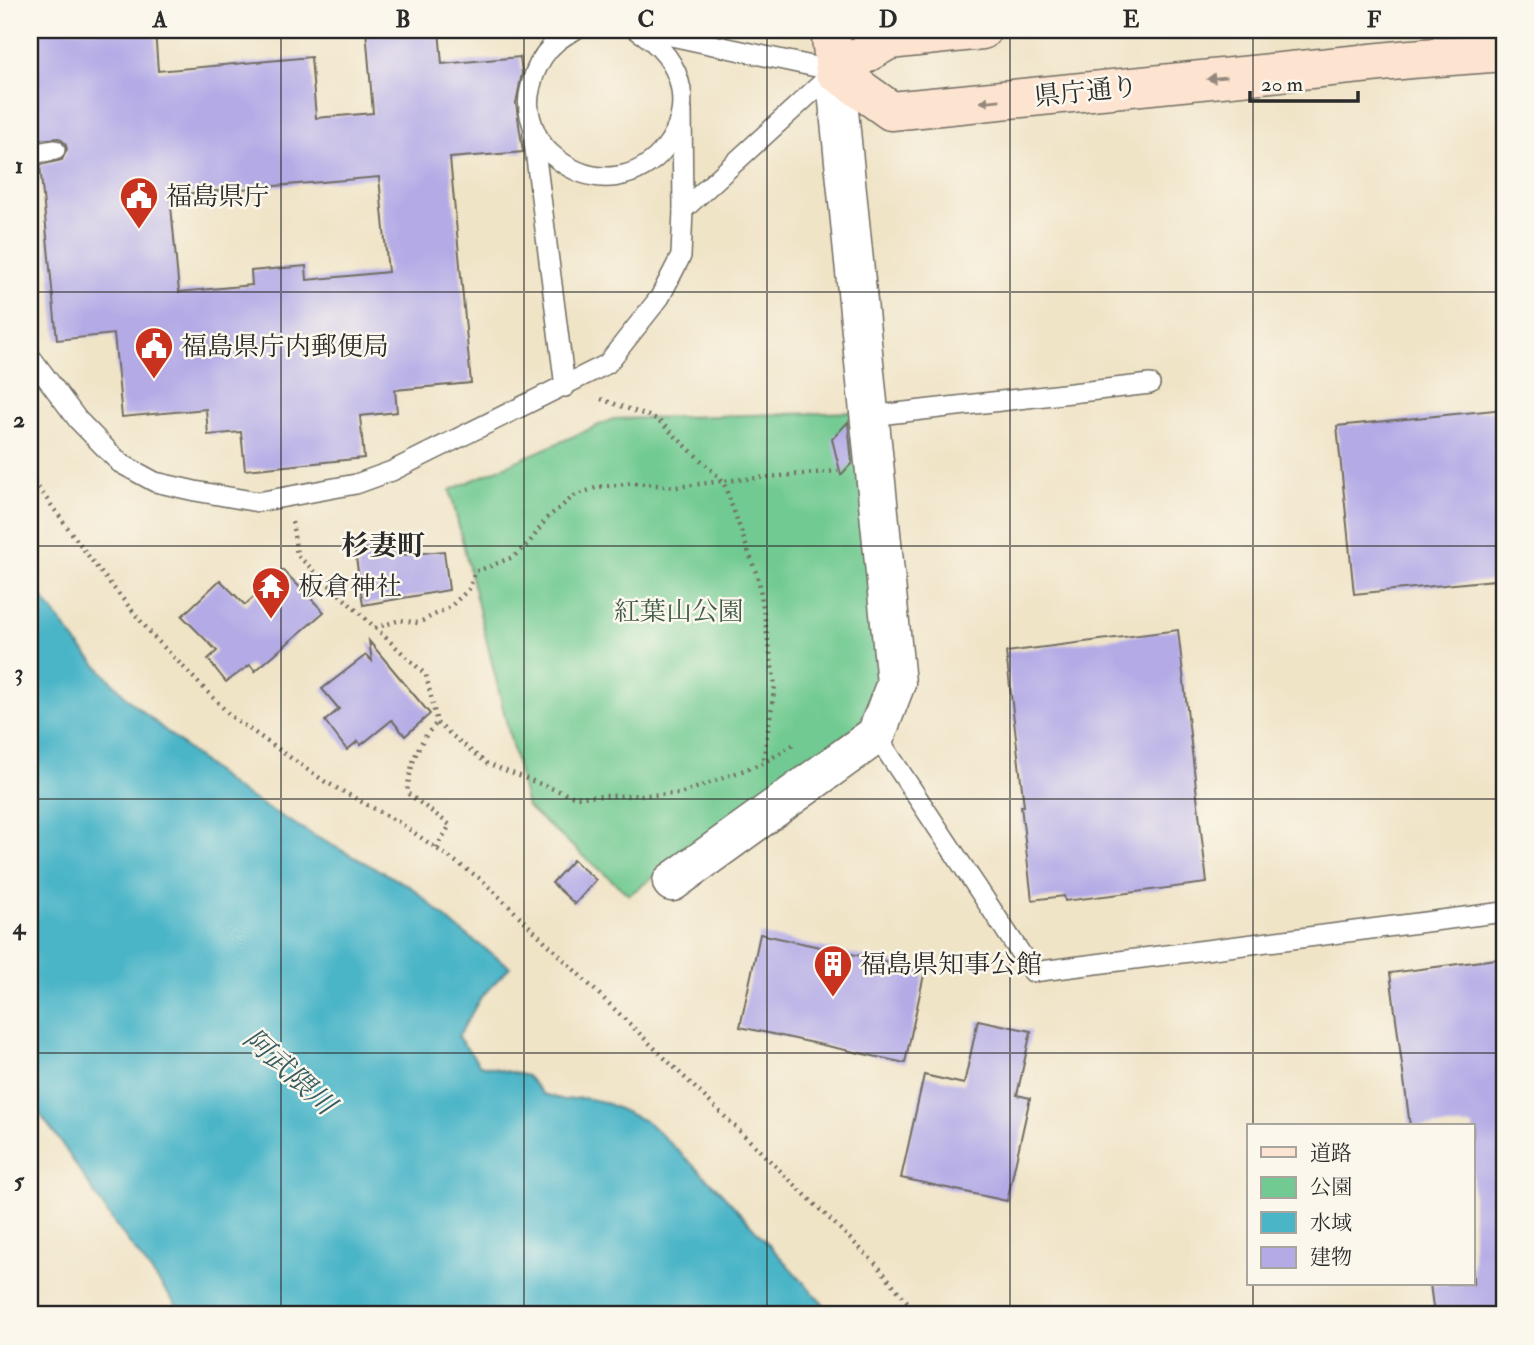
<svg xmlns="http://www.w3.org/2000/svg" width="1534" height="1345" font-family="'IM FELL Double Pica','Noto Serif JP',serif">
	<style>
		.green { fill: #71ca91; stroke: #4e7a5e; stroke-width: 2 }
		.water { fill: #4bb5c8; stroke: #3b707a; stroke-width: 2 }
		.building { fill: #b3aae6; fill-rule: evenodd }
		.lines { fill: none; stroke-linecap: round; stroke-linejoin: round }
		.lane-casing { stroke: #706c62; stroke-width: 22 }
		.street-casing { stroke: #706c62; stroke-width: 41 }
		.secondary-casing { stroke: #706c62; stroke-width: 41 }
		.path { stroke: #706c62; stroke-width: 4.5; stroke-dasharray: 2 5; stroke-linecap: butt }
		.lane { stroke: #fff; stroke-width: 19 }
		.street { stroke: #fff; stroke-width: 38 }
		.secondary { stroke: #fde4d0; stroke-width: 38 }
		.oneway { fill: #94887e }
		.grid { fill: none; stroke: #2b2b2b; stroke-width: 2; stroke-opacity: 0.55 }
		.labels { text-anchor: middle; stroke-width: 5; stroke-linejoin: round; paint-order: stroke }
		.street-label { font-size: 26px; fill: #2b2b2b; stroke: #fbf7ec }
		.poi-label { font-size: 26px; fill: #2b2b2b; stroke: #fbf7ec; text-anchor: start }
		.park-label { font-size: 26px; fill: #405b4a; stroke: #fbf7ec }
		.neighbourhood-label { font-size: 28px; font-weight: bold; fill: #2b2b2b; stroke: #fbf7ec }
		.water-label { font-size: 28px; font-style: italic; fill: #365b62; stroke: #fbf7ec }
		.neatline { fill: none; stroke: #2b2b2b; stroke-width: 2.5 }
		.grid-label { font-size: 23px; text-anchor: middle; font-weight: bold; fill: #2b2b2b }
	</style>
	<rect width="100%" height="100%" fill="#fbf7ec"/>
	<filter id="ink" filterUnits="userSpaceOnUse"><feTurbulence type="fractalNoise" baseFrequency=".0143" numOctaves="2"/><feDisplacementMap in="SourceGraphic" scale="14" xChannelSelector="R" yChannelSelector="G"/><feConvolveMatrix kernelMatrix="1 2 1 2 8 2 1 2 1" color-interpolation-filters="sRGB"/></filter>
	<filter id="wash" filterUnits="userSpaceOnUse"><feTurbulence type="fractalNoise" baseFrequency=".00686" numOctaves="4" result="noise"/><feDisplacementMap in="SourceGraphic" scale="28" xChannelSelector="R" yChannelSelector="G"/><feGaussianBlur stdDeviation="1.57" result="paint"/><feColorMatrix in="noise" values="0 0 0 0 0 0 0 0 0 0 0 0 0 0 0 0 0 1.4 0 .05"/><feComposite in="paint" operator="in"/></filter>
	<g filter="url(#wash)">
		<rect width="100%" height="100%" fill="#f0e4c7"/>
		<!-- green -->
		<path class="green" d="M 855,412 L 879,678 L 860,724 L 629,895 L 527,807 L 450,490 L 613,419 Z"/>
		<!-- water -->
		<path class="water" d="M 30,581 L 80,647 L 130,701 L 234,788 L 320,839 L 411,887 L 457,928 L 510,967 L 481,997 L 458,1037 L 480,1065 L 527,1076 L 543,1094 L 563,1100 L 583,1098 L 604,1102 L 649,1123 L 719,1190 L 833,1315 L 184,1315 L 114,1223 L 60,1141 L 30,1101 Z"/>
		<g id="blocks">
			<!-- building -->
			<g class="building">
				<path d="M 30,30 L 155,30 L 158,71 L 311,57 L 316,118 L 373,113 L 366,30 L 439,30 L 442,64 L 520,57 L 522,73 L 516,103 L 523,152 L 450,158 L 471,383 L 395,390 L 397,412 L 360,416 L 364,458 L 245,470 L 241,432 L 208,435 L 206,409 L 122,417 L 114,334 L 57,340 L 40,165 L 62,160 L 67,149 L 65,143 L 59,138 L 37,140 L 30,62 ZM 379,177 L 388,272 L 307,280 L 306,266 L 251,271 L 252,285 L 179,292 L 170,195 Z"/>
				<path d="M 1504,409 L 1504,579 L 1354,594 L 1337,426 Z"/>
				<path d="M 848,422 L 852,463 L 841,475 L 832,439 Z"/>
				<path d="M 390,545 L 392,556 L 444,551 L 449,590 L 363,605 L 355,551 Z"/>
				<path d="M 283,570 L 324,612 L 255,671 L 250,665 L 226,682 L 208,659 L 217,651 L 182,616 L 220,580 L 245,605 Z"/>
				<path d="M 1178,630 L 1207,883 L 1065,901 L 1064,896 L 1032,900 L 1021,806 L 1024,806 L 1006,652 Z"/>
				<path d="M 369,641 L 430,714 L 405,736 L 392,720 L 361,745 L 358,741 L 347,750 L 325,721 L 339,709 L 322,689 L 366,655 L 372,661 Z"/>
				<path d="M 573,860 L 596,880 L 575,904 L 552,883 Z"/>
				<path d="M 760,934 L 925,970 L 905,1063 L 740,1027 Z"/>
				<path d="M 1504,958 L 1504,1315 L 1434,1315 L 1430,1284 L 1473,1284 L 1473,1126 L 1410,1126 L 1390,973 Z"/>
				<path d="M 978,1020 L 1031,1031 L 1017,1095 L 1030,1098 L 1007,1201 L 901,1178 L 924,1075 L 964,1084 Z"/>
			</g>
		</g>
	</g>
	<g filter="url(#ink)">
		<use href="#blocks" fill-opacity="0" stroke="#706c62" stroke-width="2"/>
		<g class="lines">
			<!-- lane casing -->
			<g class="lane-casing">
				<g id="lane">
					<path d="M 575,30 C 547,43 534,65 529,95 C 526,114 536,140 550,153 C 637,232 744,97 637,30"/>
					<path d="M 643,30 L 835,71"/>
					<path d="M 533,134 L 565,387"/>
					<path d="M 30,154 L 55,150"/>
					<path d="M 683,210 L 835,71"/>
					<path d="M 30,356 L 78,420 L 120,463 L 155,482 L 195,491 L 258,502 L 356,484 L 392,471 L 607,364 L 660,297 L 681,256 L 683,210 L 682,110"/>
					<path d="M 870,416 L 1150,384"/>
					<path d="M 876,735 L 1033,972 L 1504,912"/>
				</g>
			</g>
			<!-- street casing -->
			<g class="street-casing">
				<path id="street" d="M 672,882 L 876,735 L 896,683 L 835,71"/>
			</g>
			<!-- secondary casing -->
			<g class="secondary-casing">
				<g id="secondary">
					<path d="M 830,30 L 835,71"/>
					<path d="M 835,71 L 891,111 L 1411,59 L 1504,52"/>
					<path d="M 835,71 L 889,40 L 982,30"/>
				</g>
			</g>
			<!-- path -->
			<g class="path">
				<path d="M 601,399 L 657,419 L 723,481 L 759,581 L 775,686 L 763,762"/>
				<path d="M 30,476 L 95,565 L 153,636 L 232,717 L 324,781 L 400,823 L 482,880 L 877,1265 L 918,1315"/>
				<path d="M 292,522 L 297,555 L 426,675 L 437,723 L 486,763 L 574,797 L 680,794 L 763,763 L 793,745"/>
				<path d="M 375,628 L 400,620 L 418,623 L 450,607 L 469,589 L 475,572 L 513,557 L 529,543 L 547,518 L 574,496 L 598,487 L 634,483 L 676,487 L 723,481 L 838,471"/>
				<path d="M 436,848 L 450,825 L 407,793 C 410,766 417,742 437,723"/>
			</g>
			<!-- lane -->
			<use href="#lane" class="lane"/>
			<!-- street -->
			<use href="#street" class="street"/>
			<!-- secondary -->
			<use href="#secondary" class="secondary"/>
		</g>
		<!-- one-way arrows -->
		<defs><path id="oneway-solid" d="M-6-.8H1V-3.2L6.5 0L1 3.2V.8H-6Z" transform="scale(1.75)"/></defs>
		<g class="oneway">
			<use href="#oneway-solid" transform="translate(1217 78) rotate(174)"/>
			<use href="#oneway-solid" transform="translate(990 101) rotate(174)"/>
		</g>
	</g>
	<!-- grid -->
	<path class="grid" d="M 281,30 L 281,1315M 524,30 L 524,1315M 767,30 L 767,1315M 1010,30 L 1010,1315M 1253,30 L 1253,1126M 30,292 L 1504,292M 30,546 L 1504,546M 30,799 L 1504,799M 30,1053 L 1504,1053M 1253,1284 L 1253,1315"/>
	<!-- icons -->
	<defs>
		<g id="civic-pin" transform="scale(2.0125)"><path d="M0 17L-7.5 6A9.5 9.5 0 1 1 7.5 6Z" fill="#c8321e" stroke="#fbf7ec"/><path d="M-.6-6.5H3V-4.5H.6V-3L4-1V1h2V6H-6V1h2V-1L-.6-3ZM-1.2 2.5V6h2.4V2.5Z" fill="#fff"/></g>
		<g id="temple-pin" transform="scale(2.0125)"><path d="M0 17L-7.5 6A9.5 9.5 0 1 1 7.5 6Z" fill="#c8321e" stroke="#fbf7ec"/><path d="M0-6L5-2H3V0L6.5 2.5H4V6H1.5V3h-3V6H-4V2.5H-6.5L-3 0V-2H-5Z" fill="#fff"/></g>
		<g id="building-pin" transform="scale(2.0125)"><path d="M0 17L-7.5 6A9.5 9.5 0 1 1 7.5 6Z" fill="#c8321e" stroke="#fbf7ec"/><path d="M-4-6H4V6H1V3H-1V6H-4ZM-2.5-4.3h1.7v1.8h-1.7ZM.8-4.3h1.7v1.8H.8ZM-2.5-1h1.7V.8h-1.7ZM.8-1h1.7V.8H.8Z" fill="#fff"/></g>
	</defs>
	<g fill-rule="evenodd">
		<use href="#civic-pin" x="139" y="196"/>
		<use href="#civic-pin" x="154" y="346"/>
		<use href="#temple-pin" x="271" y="586"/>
		<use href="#building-pin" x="833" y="964"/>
	</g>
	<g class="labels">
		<!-- street labels -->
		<g class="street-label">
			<text transform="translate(1086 91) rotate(-6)" y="9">県庁通り</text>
		</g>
		<!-- poi labels -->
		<g class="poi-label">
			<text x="166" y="205">福島県庁</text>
			<text x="181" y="355">福島県庁内郵便局</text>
			<text x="298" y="595">板倉神社</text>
			<text x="860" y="973">福島県知事公館</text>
		</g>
		<!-- park labels -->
		<g class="park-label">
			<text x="679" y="620">紅葉山公園</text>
		</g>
		<!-- neighbourhood labels -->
		<g class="neighbourhood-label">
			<text x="383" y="555">杉妻町</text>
		</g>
		<!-- water labels -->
		<g class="water-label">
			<text transform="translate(290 1071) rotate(42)" y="10">阿武隈川</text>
		</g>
	</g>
	<!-- margin -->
	<rect width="1534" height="1345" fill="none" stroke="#fbf7ec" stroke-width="77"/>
	<!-- legend -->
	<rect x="1247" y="1124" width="228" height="161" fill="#fbf7ec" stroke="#a8a59f" stroke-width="2"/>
	<rect x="1261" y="1147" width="35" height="10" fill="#fde4d0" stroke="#a8a59f" stroke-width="2"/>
	<text x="1310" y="1160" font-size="21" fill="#2b2b2b">道路</text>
	<rect x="1261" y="1177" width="35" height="21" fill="#71ca91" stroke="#a8a59f" stroke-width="2"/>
	<text x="1310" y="1194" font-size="21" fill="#2b2b2b">公園</text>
	<rect x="1261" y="1212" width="35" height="21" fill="#4bb5c8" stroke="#a8a59f" stroke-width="2"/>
	<text x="1310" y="1230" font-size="21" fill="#2b2b2b">水域</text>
	<rect x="1261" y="1247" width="35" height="21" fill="#b3aae6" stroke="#a8a59f" stroke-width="2"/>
	<text x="1310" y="1264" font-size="21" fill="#2b2b2b">建物</text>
	<!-- scale -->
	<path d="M1250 91v10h108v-10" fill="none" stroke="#2b2b2b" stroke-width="3.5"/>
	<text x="1261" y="91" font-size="21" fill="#2b2b2b" stroke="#fbf7ec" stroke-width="5" paint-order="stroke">20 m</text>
	<rect x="38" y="38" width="1458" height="1268" class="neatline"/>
	<g class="grid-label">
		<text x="160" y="27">A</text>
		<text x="403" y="27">B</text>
		<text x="646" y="27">C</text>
		<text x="888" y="27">D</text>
		<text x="1131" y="27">E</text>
		<text x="1374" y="27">F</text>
		<text x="19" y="173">1</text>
		<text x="19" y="427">2</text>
		<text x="19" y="680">3</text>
		<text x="19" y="934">4</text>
		<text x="19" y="1188">5</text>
	</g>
</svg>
